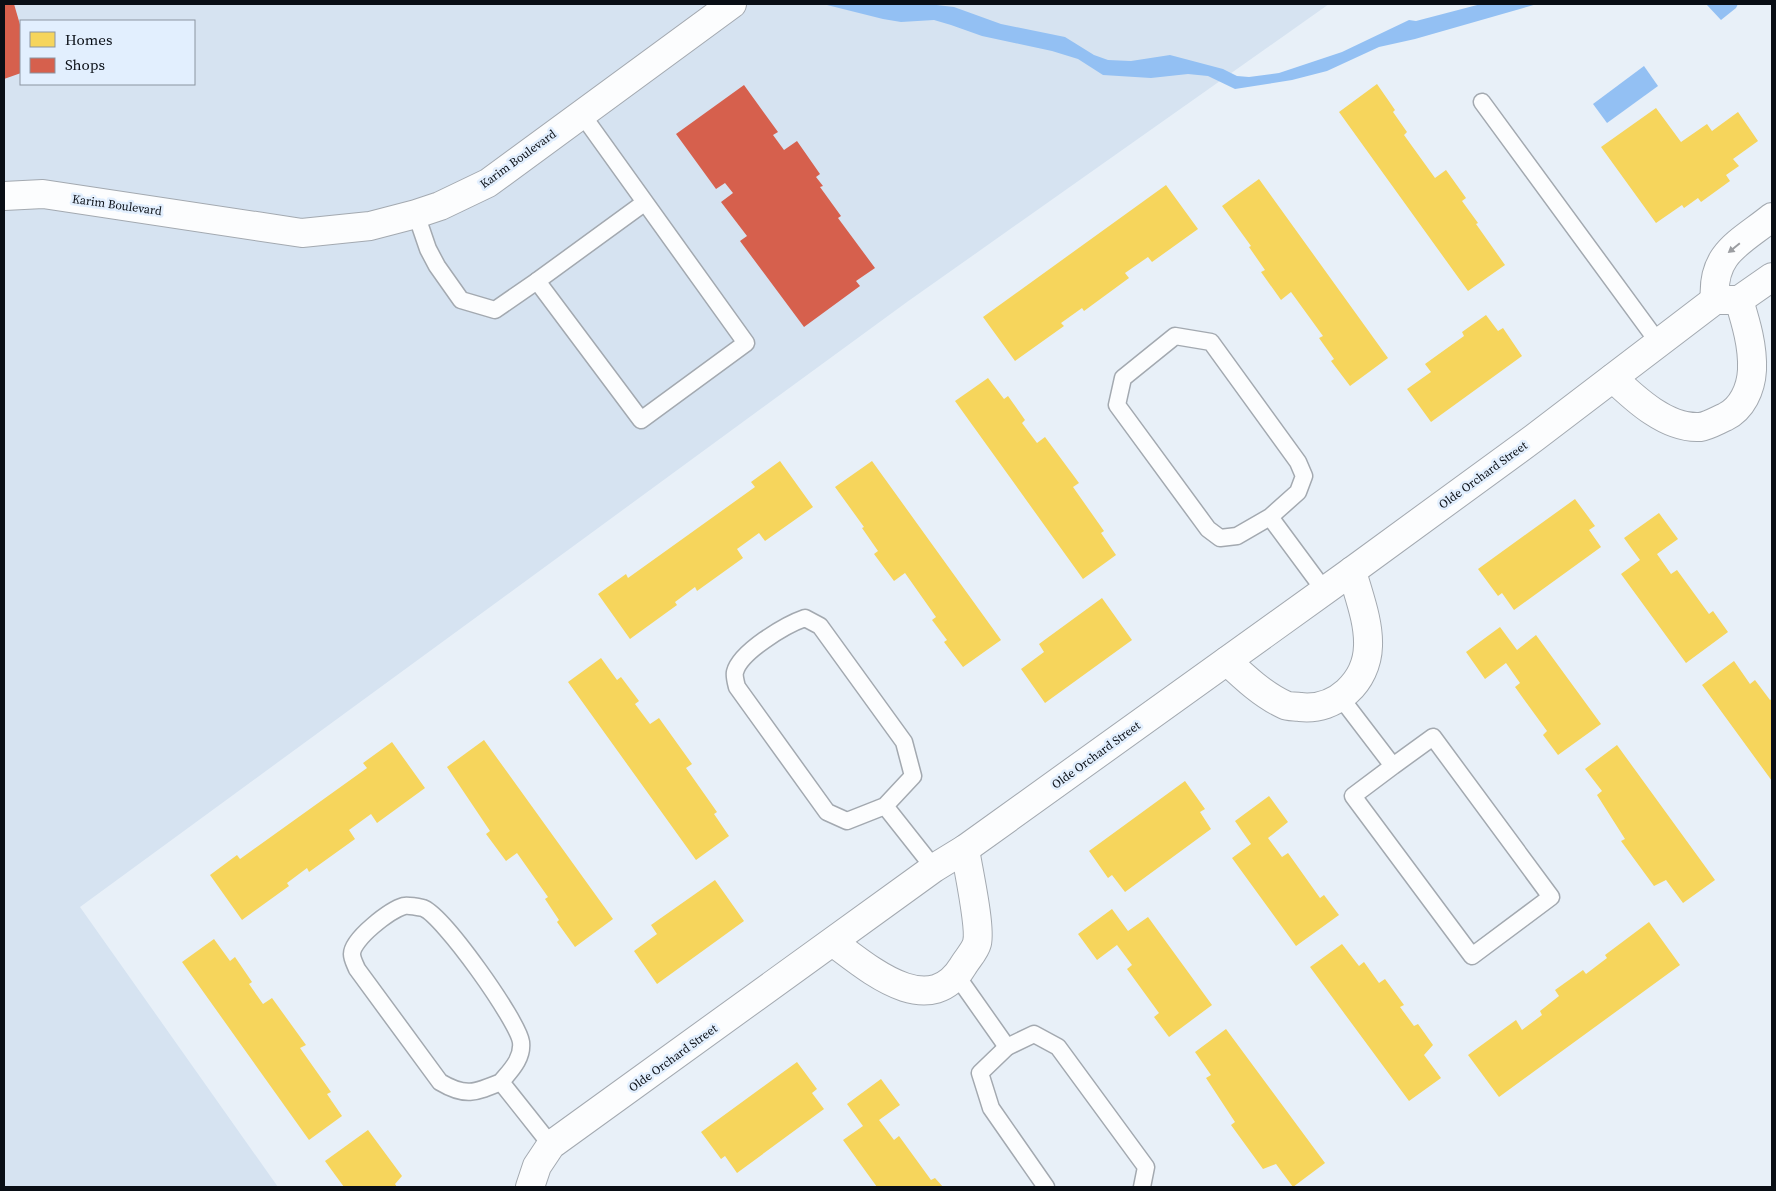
<svg xmlns="http://www.w3.org/2000/svg" width="1776" height="1191" font-family="'Source Serif 4',serif">
	<style>
		.built { fill: #d6e3f1; fill-rule: evenodd }
		.water { fill: #93c0f3 }
		.homes { fill: #f6d55c }
		.shops { fill: #d6604d }
		.lines { fill: none; stroke-linecap: round; stroke-linejoin: round }
		.lane-casing { stroke: #a3a9b0; stroke-width: 19 }
		.street-casing { stroke: #a3a9b0; stroke-width: 30 }
		.lane { stroke: #fcfdfe; stroke-width: 16 }
		.street { stroke: #fcfdfe; stroke-width: 28 }
		.oneway { fill: #9b9da1 }
		.labels { text-anchor: middle; stroke-width: 5; stroke-linejoin: round; paint-order: stroke }
		.street-label { font-size: 12px; fill: #090e15; stroke: #e2effe }
	</style>
	<rect width="100%" height="100%" fill="#e8f0f8"/>
	<!-- built -->
	<path class="built" d="M 4,4 L 1329,4 L 907,302 L 80,907 L 278,1187 L 4,1187 ZM 21,21 L 194,21 L 194,84 L 21,84 Z"/>
	<!-- water -->
	<g class="water">
		<path d="M 823,4 L 928,4 L 954,7 L 1001,24 L 1065,37 L 1094,55 L 1108,60 L 1131,61 L 1170,55 L 1223,69 L 1237,76 L 1249,77 L 1279,73 L 1342,52 L 1409,20 L 1416,21 L 1481,4 L 1537,4 L 1415,39 L 1379,47 L 1327,71 L 1292,80 L 1235,89 L 1208,76 L 1188,74 L 1151,78 L 1103,75 L 1078,59 L 1052,51 L 982,36 L 951,25 L 934,20 L 901,22 L 883,19 Z"/>
		<path d="M 1706,4 L 1738,4 L 1736,8 L 1721,20 Z"/>
		<path d="M 1644,66 L 1658,86 L 1607,123 L 1593,104 Z"/>
	</g>
	<!-- homes -->
	<g class="homes">
		<path d="M 1377,84 L 1395,110 L 1393,112 L 1407,132 L 1404,135 L 1435,178 L 1446,170 L 1466,198 L 1462,201 L 1478,223 L 1476,224 L 1505,265 L 1468,291 L 1339,112 Z"/>
		<path d="M 1656,108 L 1681,142 L 1707,124 L 1712,131 L 1738,112 L 1758,141 L 1733,159 L 1739,166 L 1726,175 L 1730,181 L 1701,202 L 1698,198 L 1684,208 L 1682,205 L 1656,223 L 1601,147 Z"/>
		<path d="M 1259,179 L 1388,358 L 1350,386 L 1331,361 L 1334,359 L 1319,338 L 1323,336 L 1291,292 L 1281,300 L 1261,272 L 1265,270 L 1249,247 L 1251,246 L 1222,206 Z"/>
		<path d="M 1166,185 L 1198,229 L 1152,262 L 1148,257 L 1125,273 L 1129,278 L 1084,311 L 1082,308 L 1061,323 L 1064,326 L 1015,361 L 983,317 Z"/>
		<path d="M 1486,315 L 1498,331 L 1503,328 L 1522,356 L 1431,422 L 1407,389 L 1431,372 L 1425,364 L 1464,336 L 1462,332 Z"/>
		<path d="M 988,378 L 1004,399 L 1008,396 L 1025,420 L 1022,423 L 1037,443 L 1045,437 L 1079,483 L 1073,487 L 1104,531 L 1101,533 L 1116,555 L 1083,579 L 955,401 Z"/>
		<path d="M 780,461 L 813,507 L 765,541 L 759,533 L 737,549 L 743,558 L 697,591 L 695,587 L 675,602 L 677,605 L 630,639 L 598,594 L 626,574 L 628,578 L 755,487 L 751,482 Z"/>
		<path d="M 872,461 L 1001,640 L 963,667 L 944,642 L 947,640 L 932,620 L 936,617 L 905,573 L 894,581 L 874,554 L 878,551 L 862,528 L 864,527 L 835,487 Z"/>
		<path d="M 1575,499 L 1595,526 L 1589,530 L 1601,547 L 1514,610 L 1502,593 L 1498,596 L 1478,569 Z"/>
		<path d="M 1659,513 L 1678,539 L 1657,554 L 1671,574 L 1677,570 L 1709,614 L 1713,611 L 1728,632 L 1686,663 L 1621,574 L 1640,560 L 1624,538 Z"/>
		<path d="M 1102,598 L 1132,640 L 1045,703 L 1021,669 L 1044,652 L 1039,644 Z"/>
		<path d="M 1500,627 L 1517,650 L 1536,635 L 1601,724 L 1558,755 L 1543,735 L 1547,731 L 1515,687 L 1520,683 L 1506,663 L 1485,679 L 1466,652 Z"/>
		<path d="M 601,658 L 617,680 L 621,677 L 639,701 L 635,704 L 650,724 L 659,718 L 692,764 L 686,768 L 717,812 L 714,814 L 729,836 L 696,860 L 568,682 Z"/>
		<path d="M 1734,661 L 1750,684 L 1755,680 L 1770,700 L 1772,699 L 1772,781 L 1702,685 Z"/>
		<path d="M 484,740 L 613,919 L 575,947 L 557,922 L 559,920 L 545,899 L 548,897 L 517,853 L 506,861 L 486,834 L 490,831 L 447,767 Z"/>
		<path d="M 392,742 L 425,788 L 377,823 L 371,814 L 349,830 L 355,839 L 309,872 L 307,868 L 287,883 L 289,886 L 242,920 L 210,875 L 237,855 L 240,859 L 367,768 L 363,763 Z"/>
		<path d="M 1617,745 L 1715,880 L 1683,903 L 1666,880 L 1654,886 L 1621,841 L 1625,839 L 1597,795 L 1602,791 L 1585,769 Z"/>
		<path d="M 1185,781 L 1205,809 L 1200,812 L 1211,829 L 1125,892 L 1112,875 L 1108,878 L 1089,851 Z"/>
		<path d="M 1269,796 L 1288,822 L 1268,838 L 1282,857 L 1288,853 L 1320,898 L 1324,895 L 1339,915 L 1296,946 L 1232,858 L 1251,844 L 1235,821 Z"/>
		<path d="M 715,880 L 744,921 L 657,984 L 634,951 L 657,934 L 651,925 Z"/>
		<path d="M 1112,909 L 1128,931 L 1148,917 L 1212,1005 L 1169,1037 L 1154,1017 L 1159,1013 L 1127,969 L 1132,965 L 1117,945 L 1097,960 L 1078,934 Z"/>
		<path d="M 1649,922 L 1680,965 L 1499,1097 L 1468,1055 L 1516,1020 L 1522,1030 L 1542,1015 L 1540,1011 L 1559,996 L 1555,990 L 1583,970 L 1586,974 L 1607,958 L 1605,955 Z"/>
		<path d="M 214,939 L 230,961 L 235,957 L 252,982 L 249,984 L 263,1004 L 272,998 L 306,1045 L 300,1048 L 331,1092 L 327,1094 L 342,1116 L 309,1140 L 182,962 Z"/>
		<path d="M 1342,944 L 1359,966 L 1364,962 L 1379,983 L 1385,979 L 1404,1005 L 1400,1007 L 1414,1026 L 1418,1024 L 1433,1045 L 1424,1055 L 1441,1078 L 1409,1101 L 1310,967 Z"/>
		<path d="M 1226,1029 L 1325,1163 L 1293,1187 L 1276,1164 L 1263,1169 L 1231,1125 L 1235,1122 L 1206,1078 L 1211,1075 L 1195,1052 Z"/>
		<path d="M 797,1062 L 817,1089 L 812,1093 L 824,1109 L 737,1173 L 725,1156 L 721,1159 L 701,1132 Z"/>
		<path d="M 881,1079 L 900,1105 L 879,1120 L 894,1140 L 899,1136 L 931,1180 L 935,1178 L 943,1187 L 877,1187 L 843,1140 L 863,1126 L 847,1104 Z"/>
		<path d="M 368,1130 L 402,1176 L 395,1184 L 397,1187 L 344,1187 L 325,1161 Z"/>
	</g>
	<!-- shops -->
	<g class="shops">
		<path d="M 4,4 L 14,4 L 21,28 L 21,73 L 4,79 Z"/>
		<path d="M 744,85 L 778,132 L 773,135 L 784,150 L 797,141 L 820,174 L 816,177 L 823,186 L 820,187 L 841,216 L 838,218 L 875,268 L 856,281 L 860,286 L 804,327 L 740,241 L 747,236 L 721,202 L 733,193 L 725,183 L 716,189 L 676,134 Z"/>
	</g>
	<g class="lines">
		<!-- lane casing -->
		<g class="lane-casing">
			<g id="lane">
				<path d="M 1482,102 L 1658,342"/>
				<path d="M 416,214 L 428,249 L 437,266 L 461,300 L 495,310 L 537,281 L 641,420 L 746,343 L 581,113"/>
				<path d="M 537,281 L 644,203"/>
				<path d="M 1270,517 L 1237,536 L 1220,538 L 1208,529 L 1117,405 L 1123,378 L 1175,336 L 1211,342 L 1298,462 L 1304,476 L 1298,492 L 1270,517 L 1324,590"/>
				<path d="M 1341,698 L 1393,766 L 1353,796 L 1472,956 L 1551,897 L 1433,737 L 1393,766"/>
				<path d="M 885,806 L 847,821 L 827,812 L 737,687 C 736,683 734,676 735,672 C 740,652 785,625 805,618 L 820,626 L 904,742 L 913,776 L 885,806 L 934,868"/>
				<path d="M 957,976 L 1007,1047"/>
				<path d="M 501,1082 C 510,1071 523,1059 521,1042 C 518,1021 443,915 423,908 C 418,907 408,905 404,906 C 390,910 352,939 352,954 C 352,959 355,964 357,969 L 440,1082 C 465,1097 475,1093 501,1082 L 551,1145"/>
				<path d="M 1046,1187 L 991,1108 L 980,1073 L 1007,1047 L 1034,1034 L 1058,1047 L 1146,1167 L 1142,1187"/>
			</g>
		</g>
		<!-- street casing -->
		<g class="street-casing">
			<g id="street">
				<path d="M 4,196 L 43,194 L 302,233 L 370,226 L 416,214 L 440,206 L 488,183 L 732,4"/>
				<path d="M 1715,300 C 1711,253 1740,243 1772,217"/>
				<path d="M 1613,378 C 1635,399 1667,429 1700,427 C 1708,426 1718,420 1725,417 C 1742,409 1751,389 1752,370 C 1753,346 1746,323 1739,300"/>
				<path d="M 1227,661 C 1244,677 1263,695 1285,705 C 1289,707 1295,706 1300,707 C 1336,711 1367,682 1368,646 C 1369,621 1358,594 1352,571"/>
				<path d="M 834,943 C 868,968 929,1022 963,966 C 967,959 975,951 977,943 C 981,927 968,869 965,849"/>
				<path d="M 530,1187 L 537,1166 L 551,1145 L 934,868 L 965,849 L 1352,571 L 1534,438 L 1715,300 L 1739,300 L 1772,277"/>
			</g>
		</g>
		<!-- lane -->
		<use href="#lane" class="lane"/>
		<!-- street -->
		<use href="#street" class="street"/>
	</g>
	<!-- one-way arrows -->
	<defs><path id="oneway-solid" d="M-6-.8H1V-3.2L6.5 0L1 3.2V.8H-6Z" transform="scale(1.25)"/></defs>
	<use class="oneway" href="#oneway-solid" transform="translate(1734 248) rotate(141)"/>
	<g class="labels">
		<!-- street labels -->
		<g class="street-label">
			<text transform="translate(518 159) rotate(-36)" y="4">Karim Boulevard</text>
			<text transform="translate(117 205) rotate(8)" y="4">Karim Boulevard</text>
			<text transform="translate(1483 475) rotate(-36)" y="4">Olde Orchard Street</text>
			<text transform="translate(1096 755) rotate(-36)" y="4">Olde Orchard Street</text>
			<text transform="translate(673 1058) rotate(-36)" y="4">Olde Orchard Street</text>
		</g>
	</g>
	<!-- border -->
	<rect width="1776" height="1191" fill="none" stroke="#090e15" stroke-width="10"/>
	<!-- legend -->
	<rect x="20" y="20" width="175" height="65" fill="#e2effe" stroke="#8b95a1"/>
	<rect x="30" y="32" width="25" height="15" fill="#f6d55c" stroke="#8b95a1"/>
	<text x="65" y="45" font-size="15" fill="#090e15">Homes</text>
	<rect x="30" y="58" width="25" height="15" fill="#d6604d" stroke="#8b95a1"/>
	<text x="65" y="70" font-size="15" fill="#090e15">Shops</text>
</svg>
